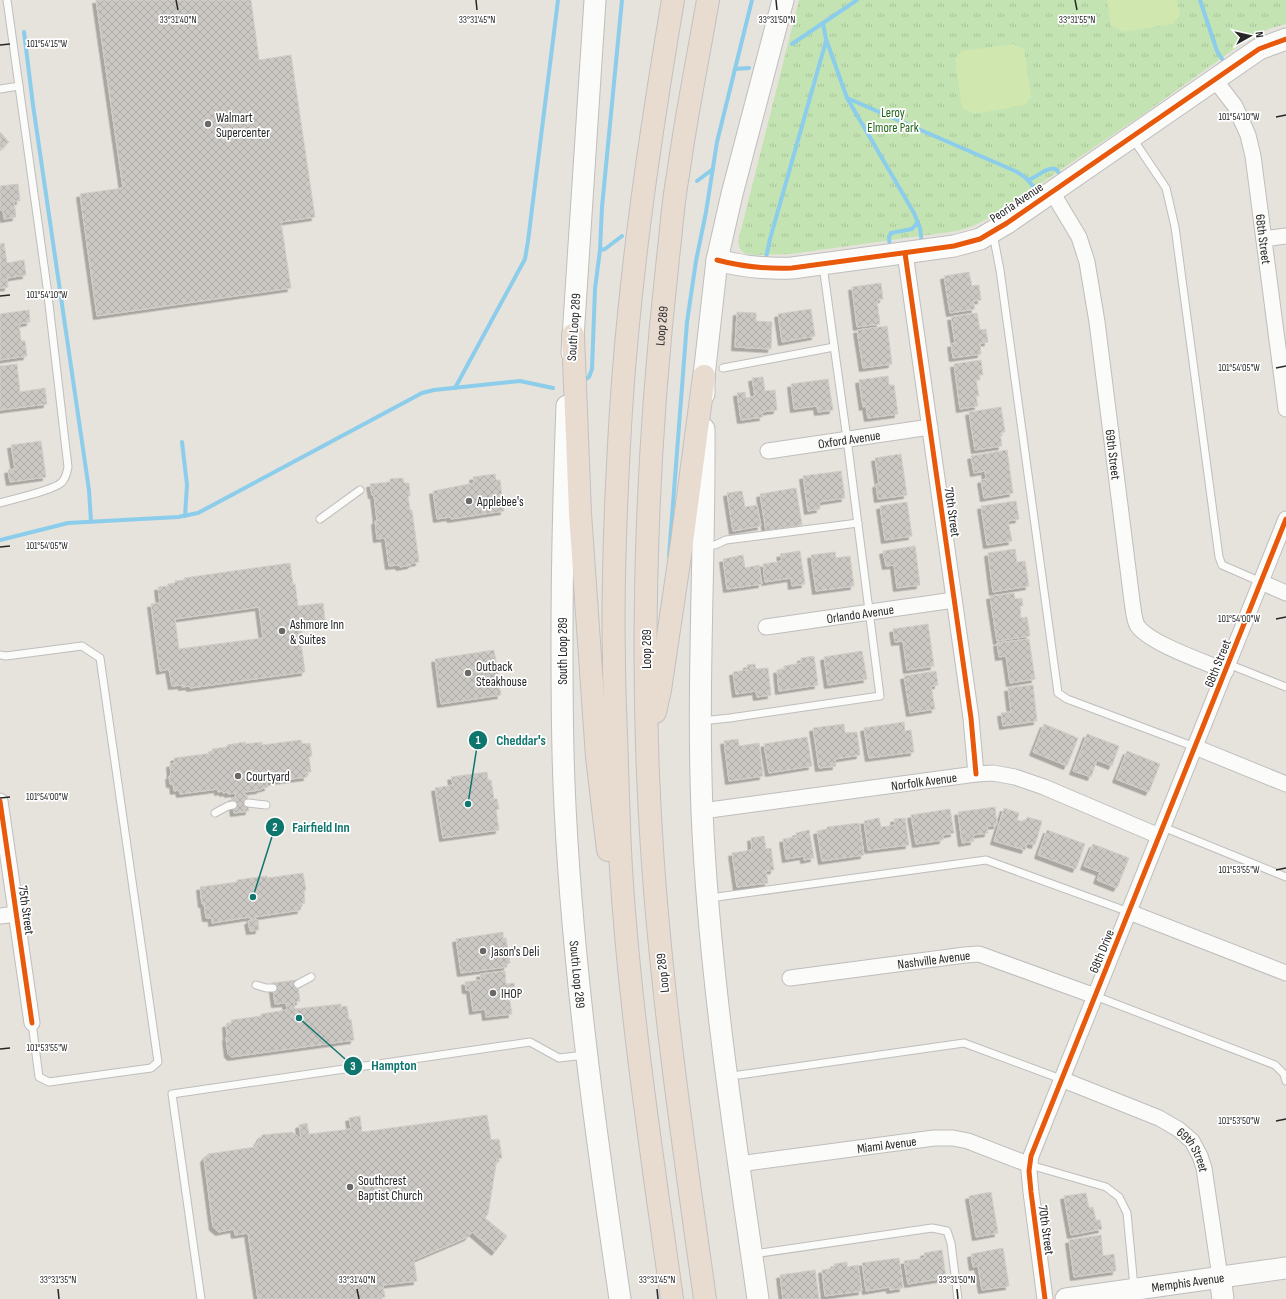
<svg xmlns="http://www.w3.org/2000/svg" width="1286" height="1299" font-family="'Sofia Sans Condensed',sans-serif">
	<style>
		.park { fill: url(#park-tufts) }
		.pitch { fill: #d0e8b0 }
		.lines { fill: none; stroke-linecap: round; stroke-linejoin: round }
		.stream { stroke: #8ccdeb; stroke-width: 4 }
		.building { fill: url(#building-cross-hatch); stroke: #d1cec8; fill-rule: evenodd; filter: url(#shadow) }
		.lane-casing { stroke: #bfbebe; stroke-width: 9 }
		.street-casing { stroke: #bfbebe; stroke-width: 17 }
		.secondary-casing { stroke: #bfbebe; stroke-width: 23 }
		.highway-casing { stroke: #c3c1bf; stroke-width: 24 }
		.lane { stroke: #fbfbfa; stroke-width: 7 }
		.street { stroke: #fbfbfa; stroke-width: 15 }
		.secondary { stroke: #fbfbfa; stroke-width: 21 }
		.highway { stroke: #e8dcd1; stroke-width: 22 }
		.cycleway-casing { stroke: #fff; stroke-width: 8 }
		.cycleway { stroke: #e8590c; stroke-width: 5 }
		.ticks { fill: none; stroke: #272727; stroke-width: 1.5 }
		.poi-dot { fill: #6a6866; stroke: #fff; stroke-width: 1.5 }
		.labels { text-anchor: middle; stroke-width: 3.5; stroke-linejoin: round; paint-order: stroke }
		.park-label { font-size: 13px; fill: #226417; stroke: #fff }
		.poi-label { font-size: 13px; fill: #272727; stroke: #fff; text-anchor: start }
		.street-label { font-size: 13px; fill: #272727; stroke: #fff }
		.ticks-label { font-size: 10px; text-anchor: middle; fill: #272727; stroke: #fff; stroke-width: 3.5; stroke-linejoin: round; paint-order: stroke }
		.leader { fill: none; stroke: #0f766e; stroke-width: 1.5 }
		.callout-dot { fill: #0f766e; stroke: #fff; stroke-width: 1.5 }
		.mark-label { font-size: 12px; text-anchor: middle; font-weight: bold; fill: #fff }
		.callout-label { font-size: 14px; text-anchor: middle; font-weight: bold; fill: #0f766e; stroke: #fff; stroke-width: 3.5; stroke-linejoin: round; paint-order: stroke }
	</style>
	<defs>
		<pattern id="park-tufts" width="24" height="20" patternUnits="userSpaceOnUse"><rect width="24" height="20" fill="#c4e3b3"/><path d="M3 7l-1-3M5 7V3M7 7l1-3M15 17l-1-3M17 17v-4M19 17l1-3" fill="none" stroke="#a8c39a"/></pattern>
		<pattern id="building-cross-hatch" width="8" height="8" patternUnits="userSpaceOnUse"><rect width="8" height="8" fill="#cbc8c3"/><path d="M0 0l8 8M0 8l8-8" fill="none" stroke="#aeaca8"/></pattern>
		<filter id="shadow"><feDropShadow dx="-3.5" dy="3.5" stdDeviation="0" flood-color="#0004"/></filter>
	</defs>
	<rect width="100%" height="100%" fill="#e6e2dc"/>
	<!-- park -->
	<path class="park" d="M 799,0 L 1286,0 L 1286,24 L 1268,29 L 1244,42 L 1142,115 L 991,217 L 973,226 L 957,231 L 791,254 L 756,255 L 748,254 L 744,253 L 740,249 L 738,242 Z"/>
	<!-- pitch -->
	<g class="pitch">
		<path d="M 1107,0 L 1177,0 L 1180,15 L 1173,24 L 1123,32 L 1111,26 Z"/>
		<path d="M 1013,44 L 1024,49 L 1031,97 L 1025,105 L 974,114 L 962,108 L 955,59 L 962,51 Z"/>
	</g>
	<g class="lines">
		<!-- stream -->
		<g class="stream">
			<path d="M 1200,0 L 1217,51 L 1226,65"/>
			<path d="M 823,23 L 826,39 L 847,98 L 914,213 L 920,228 L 922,244"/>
			<path d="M 24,32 L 33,105 L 89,490 L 91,522"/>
			<path d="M 792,44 L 857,0"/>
			<path d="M 735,69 L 749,68"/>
			<path d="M 847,98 L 1015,171 C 1027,177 1031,183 1038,194"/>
			<path d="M 1028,180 C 1038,177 1045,167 1056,169 L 1062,177"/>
			<path d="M 697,181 L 713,169"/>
			<path d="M 890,248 L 889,237 L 891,233 L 912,229 L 918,222"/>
			<path d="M 600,250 L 602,207 L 622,0"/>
			<path d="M 765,262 L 770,239 L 826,41"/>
			<path d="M 584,380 L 589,377 L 592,369 L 595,289 L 600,250 L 605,249 L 622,236"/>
			<path d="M 455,388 L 525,259 L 528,241 L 558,0"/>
			<path d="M 182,442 L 187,485 L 185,516"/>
			<path d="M 0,540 L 68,523 L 178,517 L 198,513 L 422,393 L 434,390 L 520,381 L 553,388"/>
			<path d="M 669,556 L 687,322 L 696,261 L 706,212 L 717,142 L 752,0"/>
		</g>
	</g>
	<!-- building -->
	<g class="building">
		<path d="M 96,0 L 251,0 L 259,60 L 291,55 L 315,217 L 281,222 L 291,288 L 97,316 L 80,194 L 123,188 Z"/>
		<path d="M 0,132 L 9,142 L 0,150 Z"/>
		<path d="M 18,184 L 20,201 L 14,201 L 16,217 L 4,219 L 3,210 L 0,210 L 0,186 Z"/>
		<path d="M 4,243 L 7,263 L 24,260 L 26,275 L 7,278 L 8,287 L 0,288 L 0,244 Z"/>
		<path d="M 969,272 L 972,286 L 979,285 L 981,300 L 973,301 L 975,309 L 950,313 L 944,276 Z"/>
		<path d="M 881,283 L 883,299 L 877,300 L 880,324 L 857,327 L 852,287 Z"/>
		<path d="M 811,309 L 815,336 L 782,342 L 778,314 Z"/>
		<path d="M 29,310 L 30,322 L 19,324 L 21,341 L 25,341 L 27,356 L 0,360 L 0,314 Z"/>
		<path d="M 737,312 L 756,313 L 756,321 L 772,322 L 771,349 L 735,347 Z"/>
		<path d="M 977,313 L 980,330 L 986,329 L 988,342 L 980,343 L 981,354 L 953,358 L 951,344 L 955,343 L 951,317 Z"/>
		<path d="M 887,326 L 892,364 L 863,368 L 857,330 Z"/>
		<path d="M 981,360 L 983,375 L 979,375 L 980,380 L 976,380 L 979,396 L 976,396 L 978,406 L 960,409 L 954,364 Z"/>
		<path d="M 17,364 L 20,392 L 45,388 L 47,404 L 0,410 L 0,366 Z"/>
		<path d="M 888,376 L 889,385 L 894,385 L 898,414 L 868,418 L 866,406 L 863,407 L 859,380 Z"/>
		<path d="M 763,377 L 765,391 L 775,390 L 777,410 L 762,412 L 763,417 L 741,420 L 737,393 L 745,392 L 746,398 L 755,396 L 752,378 Z"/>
		<path d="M 828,379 L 833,410 L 818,412 L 817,406 L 794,409 L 791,384 Z"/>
		<path d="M 1001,407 L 1005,432 L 1000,433 L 1002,446 L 975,450 L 969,412 Z"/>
		<path d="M 41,441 L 46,477 L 10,482 L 8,470 L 15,469 L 11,445 Z"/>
		<path d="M 1007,450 L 1013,493 L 984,498 L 981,480 L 986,479 L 985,471 L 974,473 L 971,456 Z"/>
		<path d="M 901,454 L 907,495 L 878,499 L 876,484 L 879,484 L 875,458 Z"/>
		<path d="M 841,471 L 845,498 L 819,502 L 820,509 L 808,511 L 803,476 Z"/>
		<path d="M 495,474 L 496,480 L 500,480 L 504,511 L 451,519 L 450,517 L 437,519 L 433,491 L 474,483 L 473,477 Z"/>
		<path d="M 403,478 L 404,483 L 409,483 L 410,496 L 408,496 L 410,510 L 412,510 L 419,562 L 413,563 L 411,565 L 400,567 L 398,565 L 389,566 L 385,538 L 377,539 L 375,521 L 377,521 L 374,495 L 372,495 L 370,484 L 390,482 L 390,479 Z"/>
		<path d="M 796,488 L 802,525 L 766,531 L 760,494 Z"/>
		<path d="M 742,491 L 745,507 L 757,505 L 761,526 L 733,531 L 727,493 Z"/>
		<path d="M 1016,501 L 1019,519 L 1008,521 L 1012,541 L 987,545 L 981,506 Z"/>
		<path d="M 907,502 L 912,536 L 885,540 L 880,506 Z"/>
		<path d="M 915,546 L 920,585 L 897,588 L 894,565 L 886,566 L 883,551 Z"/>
		<path d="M 1015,549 L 1017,562 L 1025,561 L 1029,586 L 993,592 L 988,553 Z"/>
		<path d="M 800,551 L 805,584 L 792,586 L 791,578 L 765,582 L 763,564 L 782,561 L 780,554 Z"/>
		<path d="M 835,552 L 836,558 L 850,556 L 854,586 L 816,591 L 811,555 Z"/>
		<path d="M 743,555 L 745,568 L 759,565 L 762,584 L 727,589 L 723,559 Z"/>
		<path d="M 290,563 L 293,584 L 295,584 L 298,606 L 323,603 L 325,620 L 301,623 L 303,641 L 301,642 L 305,672 L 190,688 L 190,686 L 182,687 L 182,685 L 172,686 L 169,669 L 160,671 L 151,604 L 160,603 L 158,587 L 168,586 L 168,584 L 175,583 L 175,581 L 184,580 L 184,578 ZM 259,607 L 263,638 L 179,649 L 175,619 Z"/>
		<path d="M 1014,593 L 1015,599 L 1022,598 L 1023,606 L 1020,606 L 1021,618 L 1027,617 L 1030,636 L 997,641 L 990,596 Z"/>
		<path d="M 928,624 L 934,666 L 907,670 L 903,641 L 895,642 L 893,629 Z"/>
		<path d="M 1029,639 L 1035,679 L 1010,683 L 1006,656 L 999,657 L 997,643 Z"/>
		<path d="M 494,650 L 500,685 L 499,686 L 501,695 L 441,704 L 435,659 Z"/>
		<path d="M 862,651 L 867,679 L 828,685 L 824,657 Z"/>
		<path d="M 814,656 L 818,685 L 779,691 L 777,670 L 784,669 L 784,666 L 801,663 L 801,658 Z"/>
		<path d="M 755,664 L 756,669 L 768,668 L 771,695 L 757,697 L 756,691 L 736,694 L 733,672 L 747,670 L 747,665 Z"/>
		<path d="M 936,671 L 938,685 L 931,686 L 935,709 L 910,713 L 904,676 Z"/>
		<path d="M 1033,685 L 1037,721 L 1003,726 L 1001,713 L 1011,712 L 1008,688 Z"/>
		<path d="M 904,722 L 905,731 L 911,730 L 914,752 L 869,758 L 864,728 Z"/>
		<path d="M 844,724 L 845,733 L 857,732 L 860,755 L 835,759 L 836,766 L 819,768 L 813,728 Z"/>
		<path d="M 1044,724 L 1078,738 L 1067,766 L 1033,752 Z"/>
		<path d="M 1087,734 L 1119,746 L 1112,766 L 1097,760 L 1091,777 L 1073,771 Z"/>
		<path d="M 807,737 L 812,766 L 769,773 L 764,744 Z"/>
		<path d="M 738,739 L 739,746 L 759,743 L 763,776 L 729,781 L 724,741 Z"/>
		<path d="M 301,740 L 302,744 L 310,743 L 312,756 L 309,757 L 311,772 L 306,772 L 307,777 L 267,782 L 268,787 L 260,789 L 260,790 L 244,792 L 245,796 L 247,795 L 249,811 L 234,813 L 232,798 L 236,797 L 235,793 L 228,794 L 228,792 L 223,793 L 223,791 L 218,792 L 218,789 L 180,794 L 179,790 L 174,791 L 173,784 L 170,784 L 169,776 L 171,776 L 170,764 L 175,763 L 174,758 L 213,753 L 212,749 L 227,747 L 227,745 L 245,742 L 246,744 L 262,742 L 262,745 Z"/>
		<path d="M 1127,751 L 1160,764 L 1149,792 L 1116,779 Z"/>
		<path d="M 487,772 L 488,780 L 491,780 L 494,799 L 497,799 L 499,809 L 496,810 L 499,830 L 443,838 L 435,788 L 453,785 L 451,777 Z"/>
		<path d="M 995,807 L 997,825 L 987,826 L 988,833 L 973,835 L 974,841 L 962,843 L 958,812 Z"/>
		<path d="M 1004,808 L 1019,813 L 1017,820 L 1025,822 L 1027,817 L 1042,821 L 1035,845 L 1027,843 L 1025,850 L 994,841 Z"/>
		<path d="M 950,809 L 954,833 L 943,835 L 943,840 L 916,844 L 911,815 Z"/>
		<path d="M 879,818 L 881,827 L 895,825 L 894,819 L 905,818 L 909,845 L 868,850 L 864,821 Z"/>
		<path d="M 859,823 L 864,855 L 822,861 L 817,831 L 827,829 L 827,827 Z"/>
		<path d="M 809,830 L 814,858 L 804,860 L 804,856 L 786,859 L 783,839 L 797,837 L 796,833 Z"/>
		<path d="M 1047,830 L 1085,844 L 1076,869 L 1038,855 Z"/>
		<path d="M 764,836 L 766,849 L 771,848 L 774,870 L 766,871 L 768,883 L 737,887 L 732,853 L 752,850 L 751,838 Z"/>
		<path d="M 1093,844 L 1129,858 L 1117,888 L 1097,880 L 1100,872 L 1084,866 Z"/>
		<path d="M 303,873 L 306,890 L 304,891 L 305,903 L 300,904 L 301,910 L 255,917 L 255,920 L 258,920 L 259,930 L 250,931 L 248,921 L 251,921 L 250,917 L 212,923 L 212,918 L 206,918 L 204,904 L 202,904 L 200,887 L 237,882 L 237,880 L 267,876 L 267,878 Z"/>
		<path d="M 503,932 L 503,938 L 506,938 L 510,963 L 507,964 L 507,967 L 461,973 L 456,939 Z"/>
		<path d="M 505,971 L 506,984 L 514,983 L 516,995 L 509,996 L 512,1014 L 486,1017 L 485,1009 L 473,1011 L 470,990 L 466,990 L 465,982 L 481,980 L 480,974 Z"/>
		<path d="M 297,980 L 300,1001 L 294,1002 L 295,1009 L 341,1004 L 341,1007 L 347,1006 L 349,1020 L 351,1019 L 354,1040 L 231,1057 L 228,1054 L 226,1038 L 227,1036 L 226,1024 L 232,1023 L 231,1020 L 261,1016 L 261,1014 L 287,1010 L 286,1003 L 275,1004 L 272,983 Z"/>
		<path d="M 487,1115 L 491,1140 L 499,1139 L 502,1158 L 497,1159 L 488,1214 L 485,1218 L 507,1236 L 495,1252 L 472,1232 L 468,1237 L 414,1260 L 417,1281 L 383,1285 L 385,1297 L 369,1299 L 258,1299 L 248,1233 L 235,1235 L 234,1229 L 219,1232 L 213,1227 L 204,1159 L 208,1154 L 255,1147 L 262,1135 L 292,1132 L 301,1139 L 299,1125 L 307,1123 L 309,1134 L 351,1129 L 349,1118 L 360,1116 L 362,1132 Z"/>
		<path d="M 991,1192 L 998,1233 L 976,1237 L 969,1196 Z"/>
		<path d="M 1086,1193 L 1089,1208 L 1093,1207 L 1096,1220 L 1100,1220 L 1102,1229 L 1071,1235 L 1064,1196 Z"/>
		<path d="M 1101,1235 L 1103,1256 L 1114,1254 L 1116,1271 L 1074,1277 L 1069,1240 Z"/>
		<path d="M 1003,1248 L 1009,1286 L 982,1290 L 978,1266 L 973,1267 L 971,1254 Z"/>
		<path d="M 942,1250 L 946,1278 L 908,1284 L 904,1261 L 925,1258 L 924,1253 Z"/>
		<path d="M 899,1258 L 903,1288 L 890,1290 L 890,1287 L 866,1291 L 862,1263 Z"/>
		<path d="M 847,1262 L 847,1267 L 858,1265 L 862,1291 L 825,1296 L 822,1270 L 835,1268 L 834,1264 Z"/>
		<path d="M 815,1270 L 819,1299 L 783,1299 L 780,1275 Z"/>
	</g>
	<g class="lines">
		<!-- lane casing -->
		<g class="lane-casing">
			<g id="lane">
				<path d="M 0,89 L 19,86"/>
				<path d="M 1133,139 L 1166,188 L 1175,227 L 1219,557 L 1222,565 L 1261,582"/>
				<path d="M 993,234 L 1000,270 L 1058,693 L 1067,699 L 1195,747"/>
				<path d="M 723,368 L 834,347"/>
				<path d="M 0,503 C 13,499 55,490 62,482 C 66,478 67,472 68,467 L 47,287 L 7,0"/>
				<path d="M 320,519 L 360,490"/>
				<path d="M 705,545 L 715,545 L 726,540 L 858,523"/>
				<path d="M 0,655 L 6,656 L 82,646 L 100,658 L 158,1062 L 151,1068 L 49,1082 L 39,1077 L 32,1023"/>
				<path d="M 1228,664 L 1286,687"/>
				<path d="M 701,721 L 730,718 L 880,696 L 847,439 L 823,266"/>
				<path d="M 248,803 L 266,805"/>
				<path d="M 215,813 L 228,806 L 233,805"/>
				<path d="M 1163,827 L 1286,877"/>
				<path d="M 710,898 L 986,860 L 1129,912"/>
				<path d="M 298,984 L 311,977"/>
				<path d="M 256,985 L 266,988 L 273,988"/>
				<path d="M 1095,996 L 1275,1065 L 1284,1074 L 1286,1081"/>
				<path d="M 739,1075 L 964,1043 L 1061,1079"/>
				<path d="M 1030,1165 L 1106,1187 L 1119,1197 L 1127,1213 L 1134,1287"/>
				<path d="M 754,1254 L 932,1228 L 947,1231 L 951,1243 L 958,1299"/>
				<path d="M 201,1299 L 172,1094 L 530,1042 L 559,1058 L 585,1055"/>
			</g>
		</g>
		<!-- street casing -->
		<g class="street-casing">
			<g id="street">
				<path id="s1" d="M 1215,80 L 1235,106 L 1248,135 L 1253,156 L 1286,409"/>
				<path id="s2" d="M 1052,192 L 1079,237 L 1087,262 L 1097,322 L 1132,601 C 1133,607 1134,620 1137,625 C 1148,643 1205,662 1226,671"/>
				<path d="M 1264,239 L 1286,236"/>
				<path d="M 905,253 L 971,718 L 976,774"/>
				<path id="s3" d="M 768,451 L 930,427"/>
				<path d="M 1261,582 L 1286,593"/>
				<path id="s4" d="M 766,627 L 954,600"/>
				<path d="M 1195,747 L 1286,784"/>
				<path d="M 0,801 L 32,1023"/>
				<path id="s5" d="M 702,811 L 976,774 L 993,773 L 1015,777 L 1044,787 L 1159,836"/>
				<path d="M 1129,912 L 1286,973"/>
				<path d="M 0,916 L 16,914"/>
				<path id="s6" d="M 790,978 L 965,955 L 979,954 L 1095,996"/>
				<path id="s7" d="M 1061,1079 L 1159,1118 L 1178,1129 L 1192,1141 L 1200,1156 L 1204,1168 L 1220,1277"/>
				<path id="s8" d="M 739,1164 L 934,1138 L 953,1138 L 968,1141 L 1030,1165"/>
				<path d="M 1045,1299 L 1031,1192 L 1029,1171 L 1031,1156 L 1286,519"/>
			</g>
		</g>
		<!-- secondary casing -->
		<g class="secondary-casing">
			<g id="secondary">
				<path d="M 717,260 C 743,267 766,269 792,268 L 954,246 L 980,239 L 1007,223 L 1259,49 L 1286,39"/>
				<path d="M 572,353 L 595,0"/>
				<path d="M 704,394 L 704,376 L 717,260 L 732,194 L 783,0"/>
				<path id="s9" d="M 567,406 C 564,484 562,562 562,640 C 562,688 562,736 564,784 C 571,957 595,1128 620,1299"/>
				<path d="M 704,429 C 705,556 697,683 702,811 C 709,975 735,1137 758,1299"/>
				<path d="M 1220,1277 L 1223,1299"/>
				<path id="s10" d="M 1066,1299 L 1286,1268"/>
			</g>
		</g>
		<!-- highway casing -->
		<g class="highway-casing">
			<g id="highway">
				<path d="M 573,335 L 580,513 L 597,757 L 608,850"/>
				<path d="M 655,712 L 660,690 L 682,542 L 704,376"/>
				<path d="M 672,1299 C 652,1156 630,1013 621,869 C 619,834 618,799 617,764 C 616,729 614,694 614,659 C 612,576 616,493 621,410 C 630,272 650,136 673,0"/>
				<path id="s11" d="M 705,1299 C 684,1149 662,1000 652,849 C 642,699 644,547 655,397 C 659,344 664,292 670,240 C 672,218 674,196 678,175 C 686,116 698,58 708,0"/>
			</g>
		</g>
		<!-- lane -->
		<use href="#lane" class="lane"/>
		<!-- street -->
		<use href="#street" class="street"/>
		<!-- secondary -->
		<use href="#secondary" class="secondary"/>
		<!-- highway -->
		<use href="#highway" class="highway"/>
		<!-- cycleway casing -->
		<g class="cycleway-casing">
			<g id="cycleway">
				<path d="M 905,253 L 971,718 L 976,774"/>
				<path d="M 717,260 C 743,267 766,269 792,268 L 954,246 L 980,239 L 1007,223 L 1259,49 L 1286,39"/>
				<path d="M 0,801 L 32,1023"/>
				<path d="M 1045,1299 L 1031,1192 L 1029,1171 L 1031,1156 L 1286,519"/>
			</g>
		</g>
		<!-- cycleway -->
		<use href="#cycleway" class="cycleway"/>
	</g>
	<!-- ticks -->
	<path class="ticks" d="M 176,0 L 178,10M 476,0 L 477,10M 776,0 L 777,10M 1075,0 L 1077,10M 0,45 L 10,44M 1276,117 L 1286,115M 0,296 L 10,295M 1276,368 L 1286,366M 0,547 L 10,546M 1276,619 L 1286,617M 0,798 L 10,797M 1276,870 L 1286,868M 0,1049 L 10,1048M 1276,1121 L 1286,1119M 58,1289 L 59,1299M 357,1289 L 359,1299M 657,1289 L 658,1299M 957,1289 L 958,1299"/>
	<!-- markers -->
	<g class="poi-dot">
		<circle cx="208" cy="124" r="4"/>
		<circle cx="469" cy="501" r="4"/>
		<circle cx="282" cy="631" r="4"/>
		<circle cx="468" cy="673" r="4"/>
		<circle cx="238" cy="776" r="4"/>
		<circle cx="483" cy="951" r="4"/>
		<circle cx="493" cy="993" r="4"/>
		<circle cx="350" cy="1187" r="4"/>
	</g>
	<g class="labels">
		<!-- park labels -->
		<g class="park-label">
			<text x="893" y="117">Leroy<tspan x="893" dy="15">Elmore Park</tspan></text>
		</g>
		<!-- poi labels -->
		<g class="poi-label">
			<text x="216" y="122">Walmart<tspan x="216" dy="15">Supercenter</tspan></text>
			<text x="477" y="506">Applebee's</text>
			<text x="290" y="629">Ashmore Inn<tspan x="290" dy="15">&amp; Suites</tspan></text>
			<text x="476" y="671">Outback<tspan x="476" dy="15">Steakhouse</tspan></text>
			<text x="246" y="781">Courtyard</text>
			<text x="491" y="956">Jason's Deli</text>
			<text x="501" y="998">IHOP</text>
			<text x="358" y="1185">Southcrest<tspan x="358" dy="15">Baptist Church</tspan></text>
		</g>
		<!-- street labels -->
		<g class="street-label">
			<text transform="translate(1016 202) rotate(-34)" y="5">Peoria Avenue</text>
			<text dy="5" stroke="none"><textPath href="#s1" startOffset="170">68th Street</textPath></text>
			<text dy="5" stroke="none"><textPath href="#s11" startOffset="977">Loop 289</textPath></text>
			<text transform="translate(573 327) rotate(-86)" y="5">South Loop 289</text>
			<text dy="5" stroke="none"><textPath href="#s3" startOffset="82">Oxford Avenue</textPath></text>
			<text dy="5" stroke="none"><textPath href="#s2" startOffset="273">69th Street</textPath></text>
			<text transform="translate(953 512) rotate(82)" y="5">70th Street</text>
			<text dy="5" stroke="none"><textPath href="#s4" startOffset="95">Orlando Avenue</textPath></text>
			<text transform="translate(646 649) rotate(-90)" y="5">Loop 289</text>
			<text transform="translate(562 651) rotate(-90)" y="5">South Loop 289</text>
			<text transform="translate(1217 663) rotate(-68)" y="5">68th Street</text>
			<text dy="5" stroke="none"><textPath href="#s5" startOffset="224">Norfolk Avenue</textPath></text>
			<text transform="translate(27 910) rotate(82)" y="5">75th Street</text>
			<text transform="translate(1101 951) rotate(-68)" y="5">68th Drive</text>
			<text dy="5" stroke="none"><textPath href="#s6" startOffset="145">Nashville Avenue</textPath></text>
			<text transform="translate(662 973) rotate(-96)" y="5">Loop 289</text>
			<text dy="5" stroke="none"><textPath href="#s9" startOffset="569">South Loop 289</textPath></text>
			<text dy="5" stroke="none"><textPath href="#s8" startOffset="149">Miami Avenue</textPath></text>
			<text dy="5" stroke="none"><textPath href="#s7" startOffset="154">69th Street</textPath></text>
			<text transform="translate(1047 1230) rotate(82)" y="5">70th Street</text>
			<text dy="5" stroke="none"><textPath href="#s10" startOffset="123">Memphis Avenue</textPath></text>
		</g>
	</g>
	<g class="ticks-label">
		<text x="178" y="23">33°31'40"N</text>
		<text x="477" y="23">33°31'45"N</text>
		<text x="777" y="23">33°31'50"N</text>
		<text x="1077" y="23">33°31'55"N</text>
		<text x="47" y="47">101°54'15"W</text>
		<text x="1239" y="120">101°54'10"W</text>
		<text x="47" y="298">101°54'10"W</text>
		<text x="1239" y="371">101°54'05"W</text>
		<text x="47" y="549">101°54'05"W</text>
		<text x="1239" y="622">101°54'00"W</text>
		<text x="47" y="800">101°54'00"W</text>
		<text x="1239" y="873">101°53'55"W</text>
		<text x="47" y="1051">101°53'55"W</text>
		<text x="1239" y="1124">101°53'50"W</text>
		<text x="58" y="1283">33°31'35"N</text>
		<text x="357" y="1283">33°31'40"N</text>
		<text x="657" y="1283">33°31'45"N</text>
		<text x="957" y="1283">33°31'50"N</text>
	</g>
	<!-- callouts -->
	<path class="leader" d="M468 804L478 740M253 897L275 827M299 1018L353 1066"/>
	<g class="callout-dot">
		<circle cx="468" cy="804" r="4"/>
		<circle cx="253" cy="897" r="4"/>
		<circle cx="299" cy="1018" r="4"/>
		<circle cx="478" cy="740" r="10"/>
		<circle cx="275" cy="827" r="10"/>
		<circle cx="353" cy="1066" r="10"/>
	</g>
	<g class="mark-label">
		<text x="478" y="744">1</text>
		<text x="275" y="831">2</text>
		<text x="353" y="1070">3</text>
	</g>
	<g class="callout-label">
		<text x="521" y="745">Cheddar's</text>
		<text x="321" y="832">Fairfield Inn</text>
		<text x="394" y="1070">Hampton</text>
	</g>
	<!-- north arrow -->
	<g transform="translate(1250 36) rotate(82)" stroke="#ffffff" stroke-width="3" paint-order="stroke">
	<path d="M0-3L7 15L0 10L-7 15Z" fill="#272727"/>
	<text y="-6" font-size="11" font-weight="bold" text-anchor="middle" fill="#272727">N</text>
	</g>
</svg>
